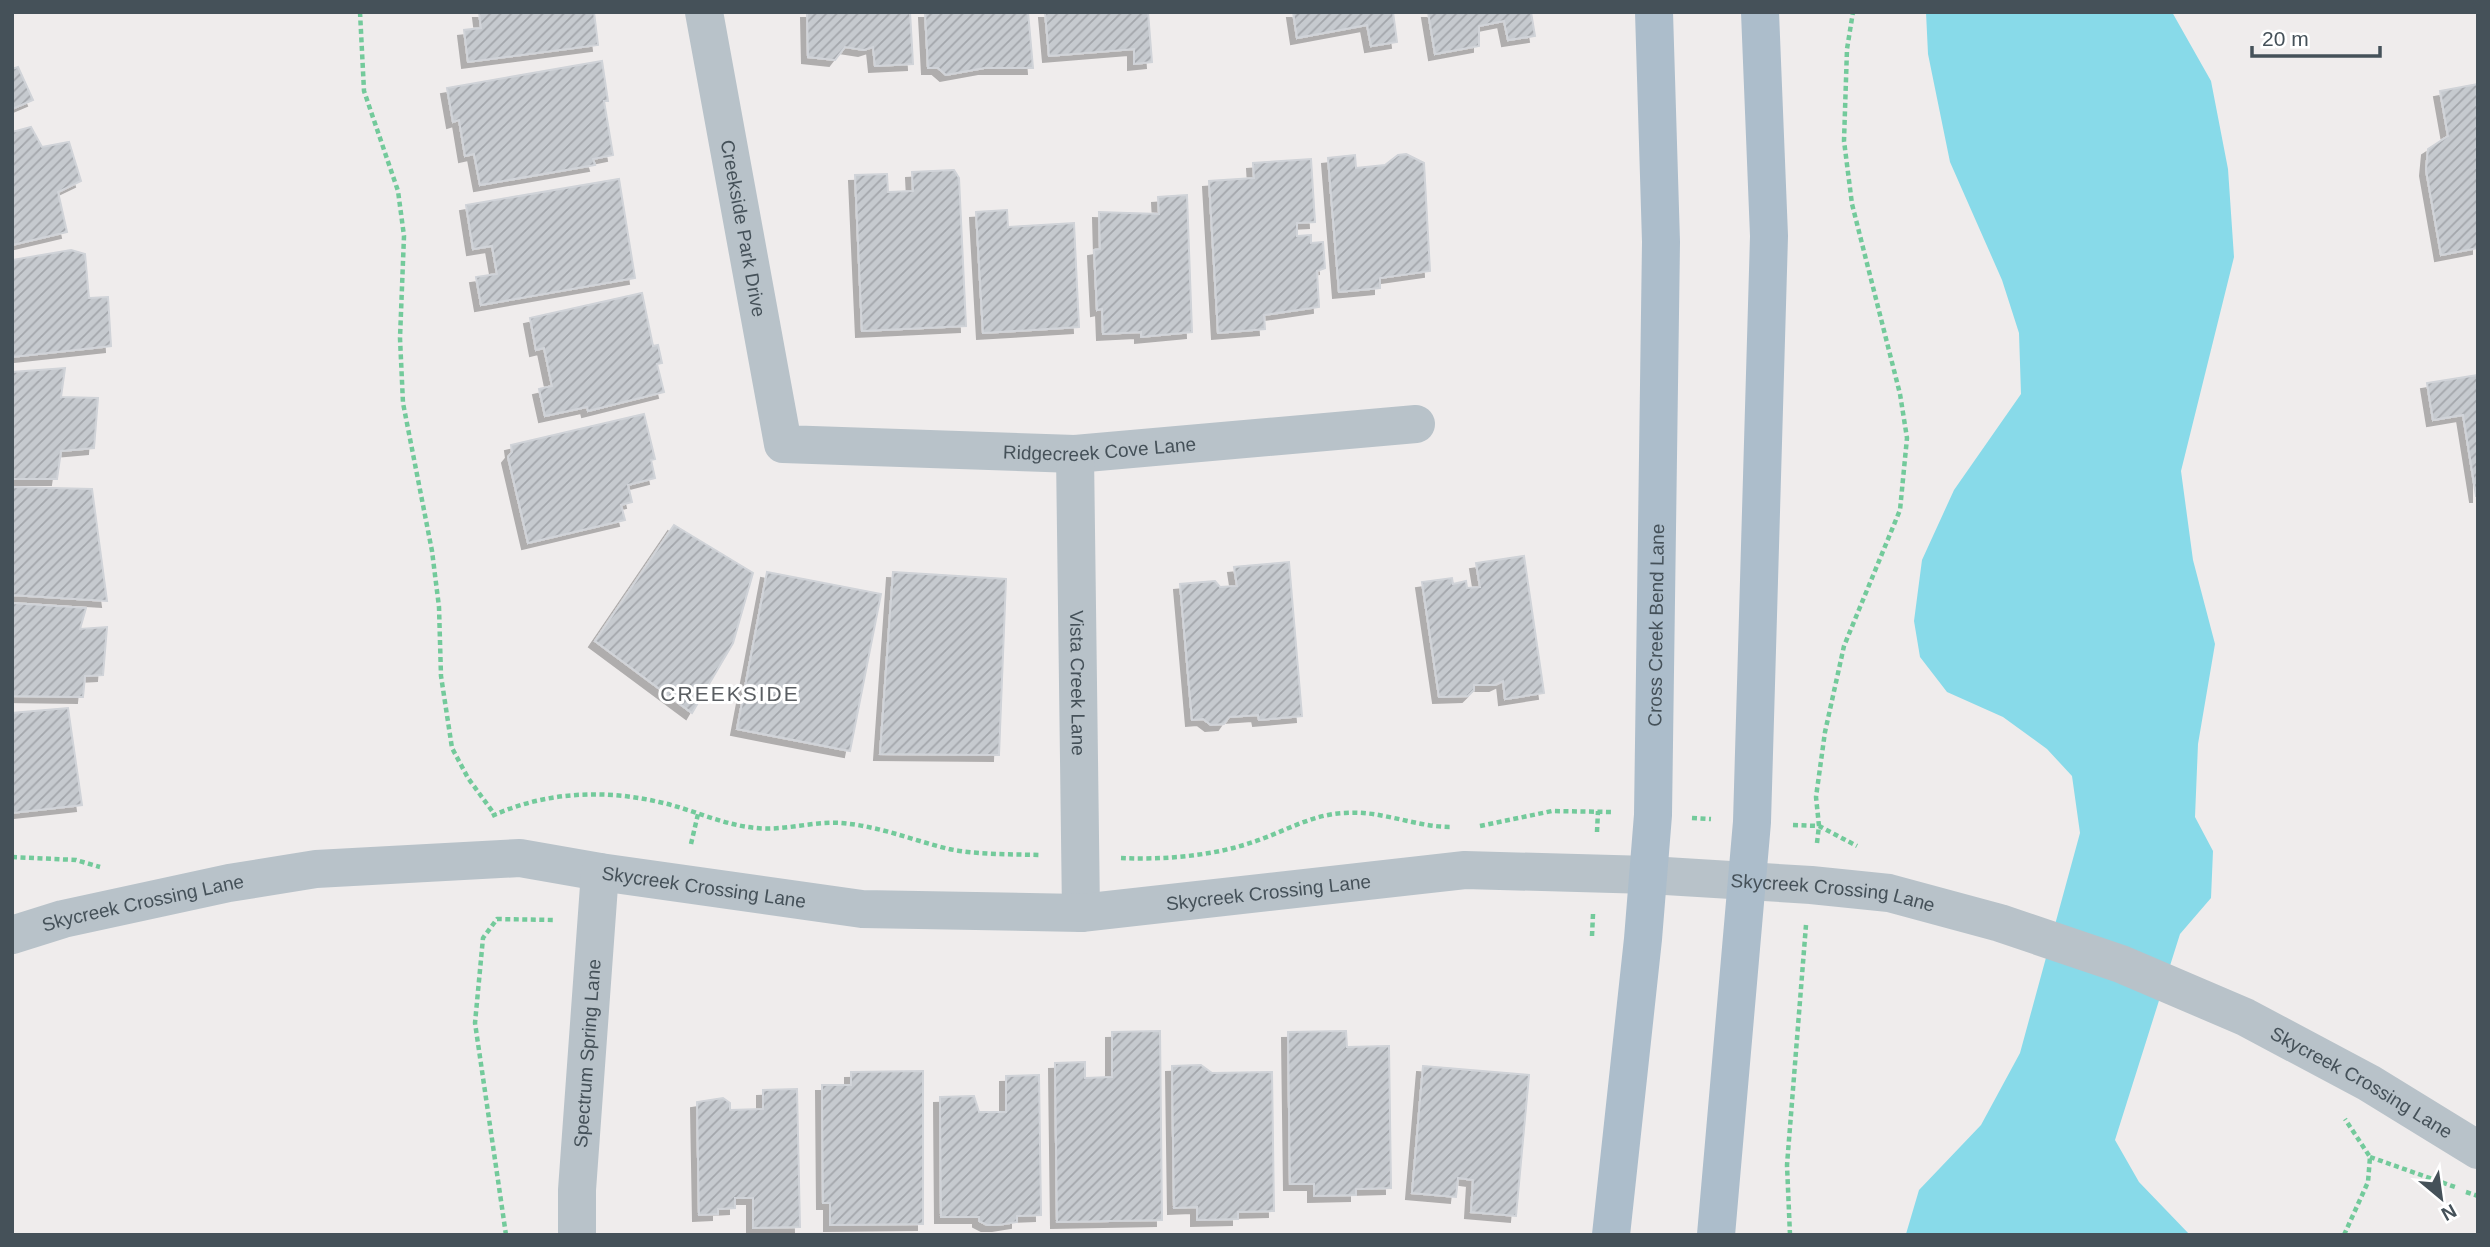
<svg xmlns="http://www.w3.org/2000/svg" width="2490" height="1247" font-family="Arial,sans-serif">
	<style>
		.water { fill: #88dae9 }
		.building { fill: url(#building-hatch); stroke: #d0d3d8; stroke-width: 2; filter: url(#shadow) }
		.lines { fill: none; stroke-linecap: round; stroke-linejoin: round }
		.path { stroke: #73ca9b; stroke-width: 4.5; stroke-dasharray: 5 3.5; stroke-linecap: butt }
		.minor { stroke: #b8c2c9; stroke-width: 38 }
		.major { stroke: #acbdcb; stroke-width: 38 }
		.labels { text-anchor: middle; stroke-width: 6; stroke-linejoin: round; paint-order: stroke }
		.street-label { font-size: 19px; fill: #455159; stroke: #fff }
		.neighbourhood-label { font-size: 21px; letter-spacing: 2px; fill: #595d61; stroke: #fff }
	</style>
	<defs>
		<pattern id="building-hatch" width="6" height="6" patternUnits="userSpaceOnUse" patternTransform="scale(1.75)"><rect width="6" height="6" fill="#c6cacf"/><path d="M-1 1l2-2M0 6l6-6M5 7l2-2" fill="none" stroke="#a3a6ab"/></pattern>
		<filter id="shadow"><feDropShadow dx="-6" dy="6" stdDeviation="0" flood-color="#0004"/></filter>
	</defs>
	<rect width="100%" height="100%" fill="#efecec"/>
	<!-- water -->
	<path class="water" d="M 1926,12 L 2172,12 L 2211,81 L 2228,169 L 2234,257 L 2181,471 L 2193,560 L 2215,644 L 2198,744 L 2195,817 L 2213,851 L 2211,898 L 2180,934 L 2115,1140 L 2139,1182 L 2190,1235 L 1906,1234 L 1919,1190 L 1981,1125 L 2020,1053 L 2080,833 L 2072,776 L 2047,749 L 2003,717 L 1947,692 L 1920,657 L 1914,621 L 1922,560 L 1954,490 L 2021,394 L 2019,333 L 2002,280 L 1950,162 L 1928,54 Z"/>
	<!-- building -->
	<g class="building">
		<path d="M 479,12 L 594,12 L 598,45 L 468,62 L 464,30 L 481,28 Z"/>
		<path d="M 807,12 L 910,12 L 913,64 L 875,66 L 873,47 L 864,50 L 845,47 L 835,60 L 808,57 Z"/>
		<path d="M 925,12 L 1028,12 L 1033,68 L 984,68 L 946,75 L 938,68 L 928,68 Z"/>
		<path d="M 1045,12 L 1148,12 L 1152,62 L 1134,64 L 1134,49 L 1049,56 Z"/>
		<path d="M 1293,12 L 1393,12 L 1397,42 L 1371,46 L 1367,25 L 1297,38 Z"/>
		<path d="M 1428,12 L 1531,12 L 1535,36 L 1508,40 L 1504,21 L 1479,26 L 1479,46 L 1435,54 Z"/>
		<path d="M 602,61 L 608,101 L 604,101 L 613,155 L 593,159 L 595,165 L 480,185 L 474,154 L 465,156 L 459,120 L 453,122 L 447,88 Z"/>
		<path d="M 18,67 L 33,100 L 12,109 L 12,69 Z"/>
		<path d="M 2478,84 L 2478,248 L 2441,255 L 2426,170 L 2428,149 L 2448,136 L 2440,91 Z"/>
		<path d="M 31,127 L 42,147 L 69,142 L 81,181 L 58,192 L 67,232 L 12,245 L 12,132 Z"/>
		<path d="M 1406,154 L 1424,163 L 1430,271 L 1380,278 L 1380,288 L 1339,292 L 1328,158 L 1355,155 L 1356,168 L 1385,165 L 1398,155 Z"/>
		<path d="M 1311,159 L 1315,222 L 1297,223 L 1297,236 L 1311,235 L 1311,243 L 1323,242 L 1325,268 L 1317,271 L 1319,307 L 1264,315 L 1265,329 L 1218,333 L 1209,181 L 1254,178 L 1253,163 Z"/>
		<path d="M 954,170 L 959,178 L 966,326 L 862,331 L 855,175 L 887,174 L 888,192 L 913,191 L 912,172 Z"/>
		<path d="M 619,179 L 635,278 L 481,305 L 476,277 L 497,274 L 492,246 L 473,249 L 466,205 Z"/>
		<path d="M 1187,195 L 1192,332 L 1141,337 L 1141,332 L 1103,334 L 1102,309 L 1097,310 L 1094,250 L 1100,249 L 1099,212 L 1159,214 L 1158,197 Z"/>
		<path d="M 1007,210 L 1008,227 L 1074,223 L 1079,327 L 983,333 L 976,212 Z"/>
		<path d="M 71,250 L 85,254 L 89,298 L 108,297 L 111,346 L 12,357 L 12,260 Z"/>
		<path d="M 642,293 L 653,346 L 658,345 L 662,363 L 657,364 L 664,392 L 588,411 L 587,407 L 545,416 L 539,389 L 552,386 L 544,348 L 536,350 L 530,318 Z"/>
		<path d="M 65,368 L 61,397 L 98,398 L 94,448 L 61,451 L 57,479 L 12,479 L 12,372 Z"/>
		<path d="M 2478,375 L 2478,496 L 2476,496 L 2463,415 L 2433,420 L 2427,383 Z"/>
		<path d="M 644,414 L 655,459 L 651,460 L 655,478 L 628,485 L 632,502 L 621,505 L 625,520 L 528,543 L 508,457 L 512,452 L 511,445 Z"/>
		<path d="M 12,487 L 92,489 L 107,601 L 12,595 Z"/>
		<path d="M 674,525 L 753,573 L 733,643 L 692,713 L 595,641 Z"/>
		<path d="M 1524,556 L 1544,693 L 1505,699 L 1503,681 L 1495,685 L 1474,685 L 1474,690 L 1468,696 L 1439,697 L 1422,582 L 1452,578 L 1453,584 L 1466,581 L 1467,588 L 1480,587 L 1476,563 Z"/>
		<path d="M 1289,562 L 1302,716 L 1259,720 L 1258,715 L 1229,717 L 1224,724 L 1211,725 L 1203,719 L 1192,720 L 1180,584 L 1215,581 L 1220,587 L 1237,586 L 1234,567 Z"/>
		<path d="M 767,572 L 881,594 L 850,751 L 737,729 Z"/>
		<path d="M 893,572 L 1006,579 L 999,755 L 880,754 Z"/>
		<path d="M 12,603 L 86,608 L 80,629 L 107,627 L 103,675 L 85,676 L 83,697 L 12,696 Z"/>
		<path d="M 68,708 L 82,805 L 12,813 L 12,713 Z"/>
		<path d="M 1160,1031 L 1162,1220 L 1057,1222 L 1055,1063 L 1085,1062 L 1085,1078 L 1112,1077 L 1112,1032 Z"/>
		<path d="M 1346,1031 L 1347,1047 L 1389,1046 L 1391,1188 L 1356,1189 L 1356,1195 L 1314,1196 L 1314,1184 L 1290,1184 L 1288,1032 Z"/>
		<path d="M 1201,1065 L 1212,1073 L 1272,1072 L 1274,1211 L 1238,1212 L 1238,1219 L 1197,1220 L 1197,1207 L 1174,1208 L 1172,1066 Z"/>
		<path d="M 1423,1066 L 1529,1075 L 1516,1216 L 1471,1212 L 1473,1180 L 1458,1178 L 1456,1197 L 1412,1193 Z"/>
		<path d="M 923,1071 L 923,1224 L 830,1225 L 830,1203 L 823,1203 L 822,1085 L 851,1085 L 851,1072 Z"/>
		<path d="M 1039,1075 L 1041,1215 L 1017,1216 L 1017,1222 L 998,1225 L 987,1225 L 979,1221 L 979,1217 L 941,1217 L 940,1097 L 974,1096 L 979,1112 L 1006,1112 L 1006,1076 Z"/>
		<path d="M 797,1089 L 800,1227 L 753,1228 L 753,1198 L 735,1198 L 735,1208 L 718,1209 L 718,1214 L 699,1215 L 697,1102 L 723,1098 L 730,1103 L 730,1110 L 763,1109 L 763,1090 Z"/>
	</g>
	<g class="lines">
		<!-- path -->
		<g class="path">
			<path d="M 360,12 L 364,91 L 398,191 L 404,236 L 400,338 L 403,403 L 432,551 L 439,607 L 441,676 L 452,748 L 468,778 L 495,815"/>
			<path d="M 492,816 C 544,792 604,789 659,802 C 692,809 722,825 756,828 C 784,831 813,821 841,823 C 879,826 912,840 949,849 C 978,855 1009,854 1039,855"/>
			<path d="M 1692,818 L 1711,819"/>
			<path d="M 1793,825 L 1819,826 L 1857,846"/>
			<path d="M 1480,826 L 1552,811 L 1613,812"/>
			<path d="M 1597,832 L 1598,811"/>
			<path d="M 1817,843 L 1819,826 L 1816,797 L 1825,732 L 1844,646 L 1900,510 L 1907,438 L 1900,394 L 1852,204 L 1844,141 L 1847,49 L 1853,12"/>
			<path d="M 691,844 L 698,814"/>
			<path d="M 12,857 L 76,860 L 100,867"/>
			<path d="M 1121,858 C 1163,860 1213,856 1253,842 C 1284,832 1312,814 1345,813 C 1381,810 1415,827 1451,827"/>
			<path d="M 1592,936 L 1593,914"/>
			<path d="M 2370,1157 L 2455,1187"/>
			<path d="M 2466,1192 L 2478,1196"/>
			<path d="M 506,1235 L 475,1023 L 483,938 L 497,919 L 555,920"/>
			<path d="M 1790,1235 L 1787,1165 L 1806,925"/>
			<path d="M 2344,1235 L 2368,1182 L 2370,1157 L 2345,1119"/>
		</g>
		<!-- minor -->
		<g class="minor">
			<path id="s1" d="M 704,12 L 783,444 L 1075,454 L 1416,424"/>
			<path id="s2" d="M 1075,454 L 1081,913"/>
			<path id="s3" d="M 12,935 L 63,919 L 229,883 L 316,869 L 520,858 L 600,872 L 862,909 L 1081,913 L 1465,870 L 1649,875 L 1811,885 L 1889,893 L 2000,923 L 2121,964 L 2245,1017 L 2369,1083 L 2478,1150"/>
			<path id="s4" d="M 577,1235 L 577,1190 L 600,872"/>
		</g>
		<!-- major -->
		<g class="major">
			<path id="s5" d="M 1611,1235 L 1643,939 L 1653,815 L 1661,242 L 1654,12"/>
			<path d="M 1716,1235 L 1752,822 L 1769,236 L 1760,12"/>
		</g>
	</g>
	<g class="labels">
		<!-- street labels -->
		<g class="street-label">
			<text dy="7" stroke="none"><textPath href="#s1" startOffset="220">Creekside Park Drive</textPath></text>
			<text dy="7" stroke="none"><textPath href="#s1" startOffset="756">Ridgecreek Cove Lane</textPath></text>
			<text dy="7" stroke="none"><textPath href="#s5" startOffset="612">Cross Creek Bend Lane</textPath></text>
			<text dy="7" stroke="none"><textPath href="#s2" startOffset="229">Vista Creek Lane</textPath></text>
			<text dy="7" stroke="none"><textPath href="#s3" startOffset="702">Skycreek Crossing Lane</textPath></text>
			<text dy="7" stroke="none"><textPath href="#s3" startOffset="1269">Skycreek Crossing Lane</textPath></text>
			<text dy="7" stroke="none"><textPath href="#s3" startOffset="1836">Skycreek Crossing Lane</textPath></text>
			<text dy="7" stroke="none"><textPath href="#s3" startOffset="135">Skycreek Crossing Lane</textPath></text>
			<text dy="7" stroke="none"><textPath href="#s4" startOffset="182">Spectrum Spring Lane</textPath></text>
			<text dy="7" stroke="none"><textPath href="#s3" startOffset="2403">Skycreek Crossing Lane</textPath></text>
		</g>
		<!-- neighbourhood labels -->
		<g class="neighbourhood-label">
			<text x="730" y="701">CREEKSIDE</text>
		</g>
	</g>
	<!-- border -->
	<rect width="2490" height="1247" fill="none" stroke="#455159" stroke-width="28"/>
	<!-- north arrow -->
	<g transform="translate(2441 1198) rotate(151)" stroke="#ffffff" stroke-width="5" paint-order="stroke">
	<path d="M0-5L12 26L0 18L-12 26Z" fill="#455159"/>
	<text y="-10" font-size="19" font-weight="bold" text-anchor="middle" fill="#455159">N</text>
	</g>
	<!-- scale -->
	<path d="M2252 46v10h128v-10" fill="none" stroke="#455159" stroke-width="3.5"/>
	<text x="2262" y="46" font-size="21" fill="#455159" stroke="#ffffff" stroke-width="5" paint-order="stroke">20 m</text>
</svg>
